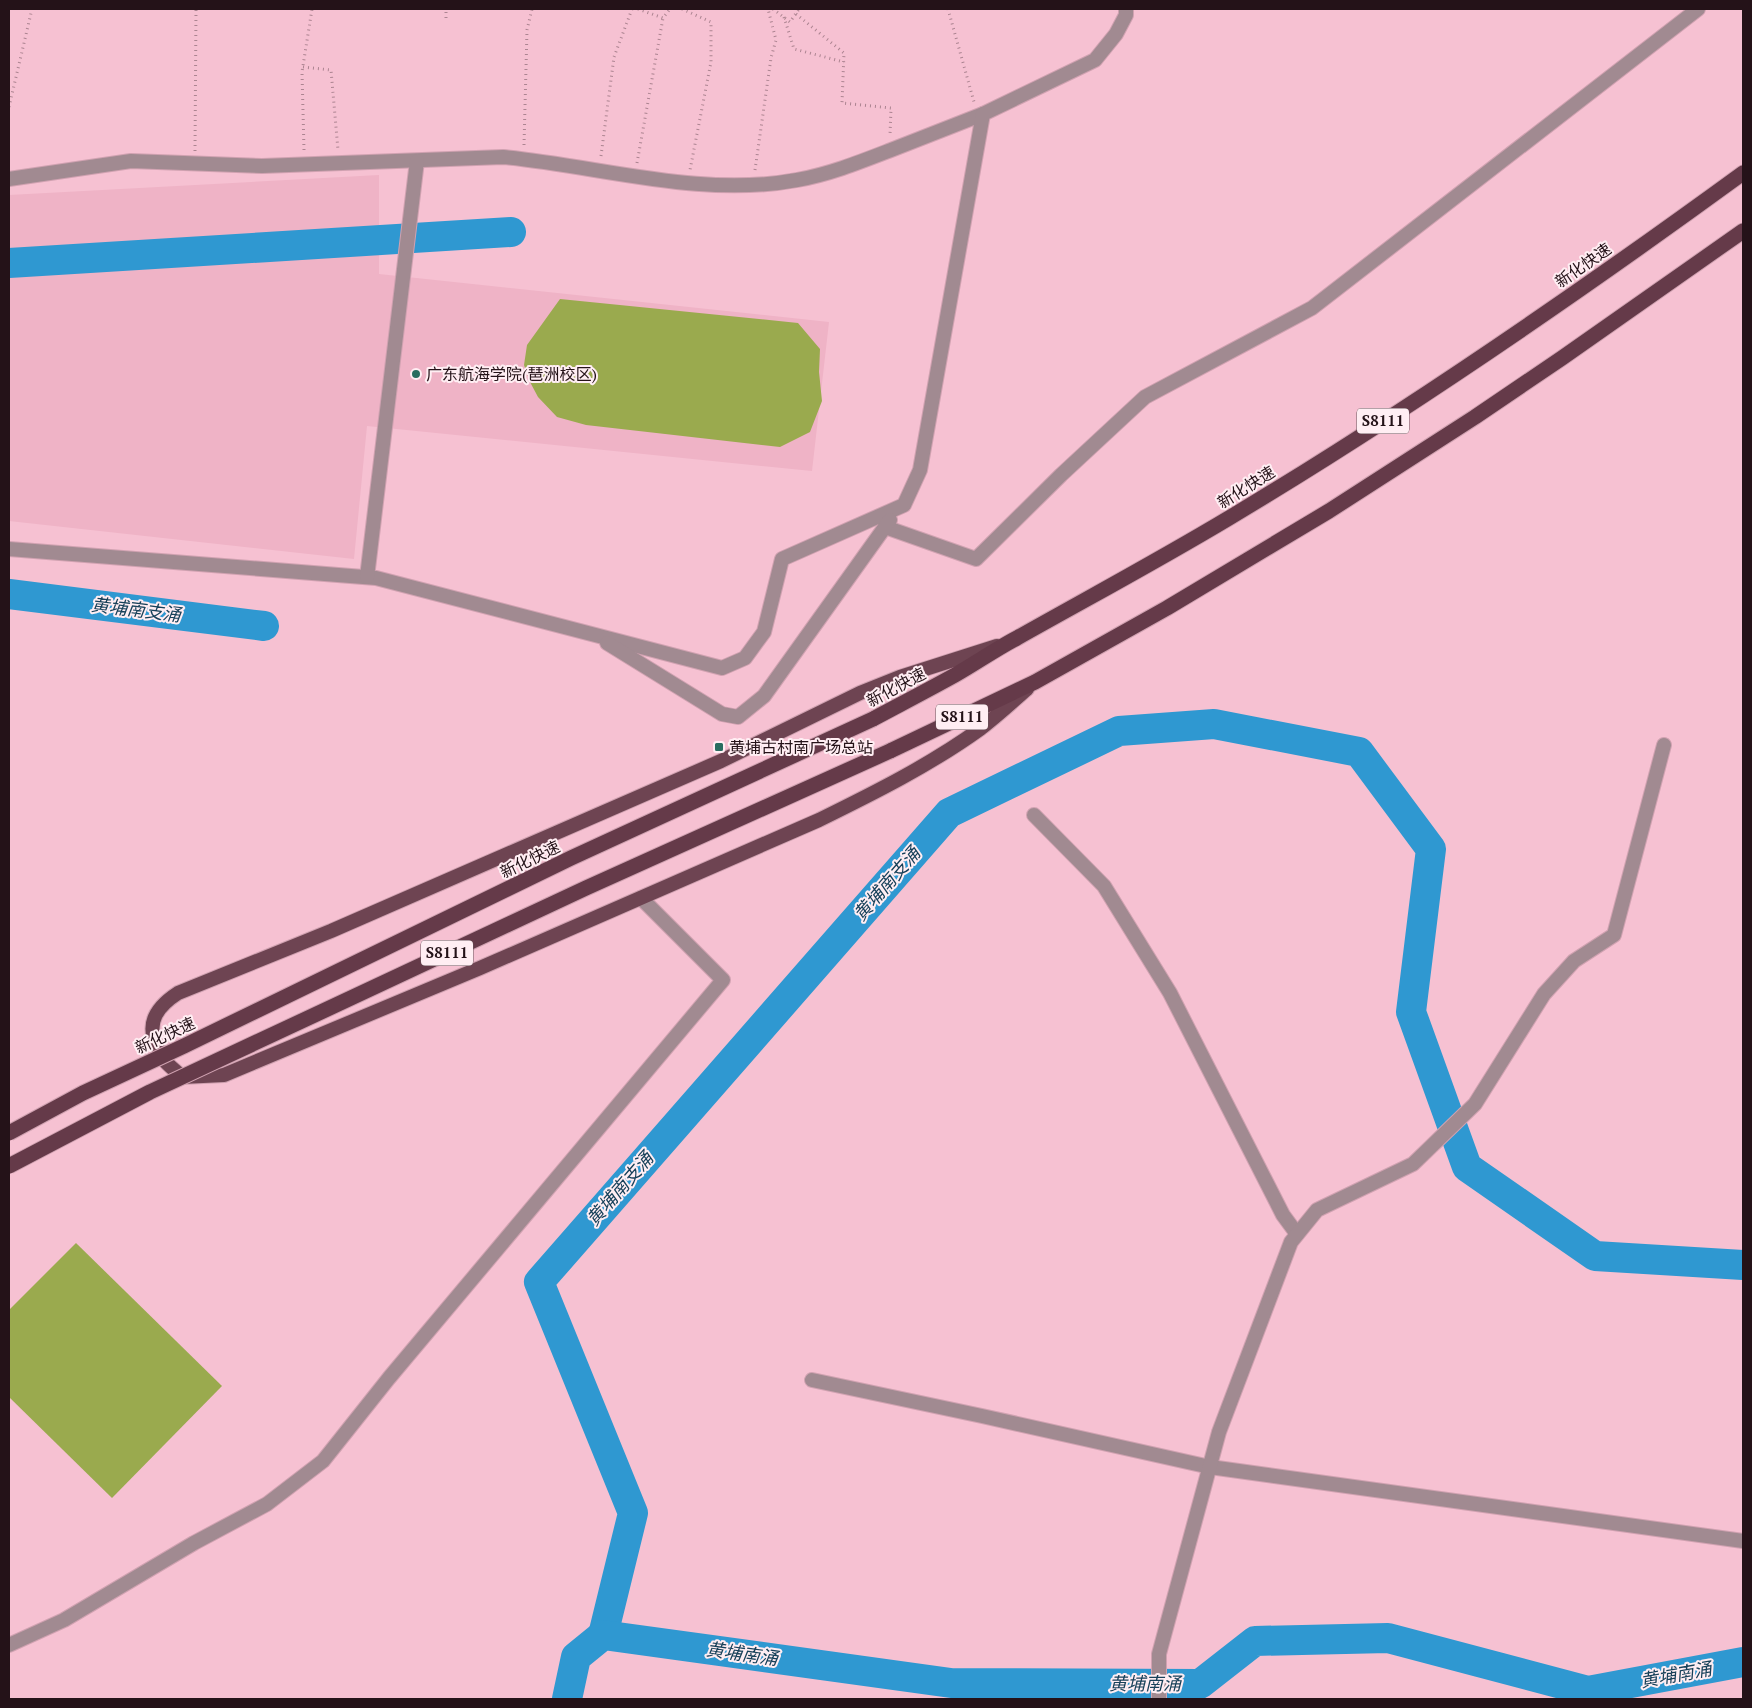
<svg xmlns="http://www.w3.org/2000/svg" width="1752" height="1708" font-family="'PT Serif','Noto Sans SC',serif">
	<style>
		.built { fill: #efb3c6 }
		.green { fill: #9aaa4e }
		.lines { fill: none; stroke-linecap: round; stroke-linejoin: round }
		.river { stroke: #2f98d1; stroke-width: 30 }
		.minor-casing { stroke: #d0a2b1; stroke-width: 16 }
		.trunk-casing { stroke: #d0a2b1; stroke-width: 16 }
		.motorway-casing { stroke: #d0a2b1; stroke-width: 17 }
		.path { stroke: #ac8491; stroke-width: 3; stroke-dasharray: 1 4; stroke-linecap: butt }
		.minor { stroke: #a18a91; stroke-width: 14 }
		.trunk { stroke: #6e4452; stroke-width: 14 }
		.motorway { stroke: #653a49; stroke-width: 15 }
		.motorway-bridge-casing { stroke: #d0a2b1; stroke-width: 17; stroke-linecap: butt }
		.motorway-bridge { stroke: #653a49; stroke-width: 15 }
		.poi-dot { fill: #296d60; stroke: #ffeef3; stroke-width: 2 }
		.labels { text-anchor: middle; stroke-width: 4; stroke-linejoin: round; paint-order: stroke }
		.shield { fill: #ffeef3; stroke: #66545a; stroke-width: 1 }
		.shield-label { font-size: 15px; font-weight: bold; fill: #241218 }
		.street-label { font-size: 16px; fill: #241218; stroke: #ffeef3 }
		.poi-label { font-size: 16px; fill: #241218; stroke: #ffeef3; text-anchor: start }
		.water-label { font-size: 18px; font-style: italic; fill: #174059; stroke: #ffeef3 }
	</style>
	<rect width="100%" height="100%" fill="#f6c1d2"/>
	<!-- built -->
	<path class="built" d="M 379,175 L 379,274 L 829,322 L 812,471 L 367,426 L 354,559 L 9,521 L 9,195 Z"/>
	<!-- green -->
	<g class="green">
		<path d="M 560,299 L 798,323 L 820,349 L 819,372 L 822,401 L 810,432 L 780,447 L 586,425 L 557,417 L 538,397 L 530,382 L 524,365 L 527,345 Z"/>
		<path d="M 76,1243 L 222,1386 L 112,1498 L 9,1397 L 9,1310 Z"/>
	</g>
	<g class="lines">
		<!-- river -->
		<g class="river">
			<path d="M 9,263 L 511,232"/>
			<path d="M 9,594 L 264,626"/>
			<path d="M 603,1635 L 633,1513 L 539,1282 L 949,813 L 1119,731 L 1214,724 L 1359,752 L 1431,849 L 1411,1012 L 1467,1167 L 1595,1256 L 1743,1265"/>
			<path d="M 567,1699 L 576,1657 L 603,1635 L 951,1683 L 1200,1684 L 1255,1641 L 1388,1638 L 1588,1691 L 1743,1662"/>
		</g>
		<!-- minor casing -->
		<g class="minor-casing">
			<g id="minor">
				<path d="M 9,179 L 131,161 L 262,166 L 503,157 C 599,166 701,198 797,180 C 830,174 860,162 891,150 C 921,138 952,126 983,114"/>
				<path d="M 885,527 L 976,559 L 1061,475 L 1145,397 L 1312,308 L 1698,9"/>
				<path d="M 9,549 L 376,578 L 722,668 L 745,658 L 764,632 L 782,559 L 904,505 L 920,470 L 983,114 L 1095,60 L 1116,34 L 1126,15 L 1126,9"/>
				<path d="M 367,577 L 417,161"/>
				<path d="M 607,643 L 722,714 L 738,717 L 764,696 L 890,520"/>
				<path d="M 1034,815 L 1104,886 L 1170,993 L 1283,1215 L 1297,1234"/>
				<path d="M 812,1380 L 982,1416 L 1210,1467 L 1743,1541"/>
				<path d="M 9,1645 L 64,1620 L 194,1543 L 267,1504 L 323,1461 L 389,1378 L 723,980 L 641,898"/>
				<path d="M 1159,1699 L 1159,1654 L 1219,1432 L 1291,1242 L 1317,1210 L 1413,1164 L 1475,1104 L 1544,994 L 1574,961 L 1614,935 L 1664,745"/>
			</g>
		</g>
		<!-- trunk casing -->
		<g class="trunk-casing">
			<path id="trunk" d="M 997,646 L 900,677 L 860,693 L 721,761 L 331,931 L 178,993 C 158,1006 145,1022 157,1046 C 159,1051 161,1056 164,1060 C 169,1066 176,1071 182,1077 L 224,1075 L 480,968 L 819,820 C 874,793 930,765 980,729 C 996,717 1011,703 1027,689"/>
		</g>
		<!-- motorway casing -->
		<g class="motorway-casing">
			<g id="motorway">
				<path d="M 873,719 C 901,704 928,690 955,675 C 976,663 996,649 1017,638 C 1088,598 1159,560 1229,518 C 1406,412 1577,294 1743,173"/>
				<path d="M 890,751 L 1035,682 L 1167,608 L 1329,511 L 1475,417 L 1562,358 L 1743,231"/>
			</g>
		</g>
		<!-- path -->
		<g class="path">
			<path d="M 638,9 L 663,18 L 670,9"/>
			<path d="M 682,9 L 711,22 L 711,62 L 690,170"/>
			<path d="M 773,9 L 790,22 L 799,9"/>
			<path d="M 948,9 L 974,102"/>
			<path d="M 796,14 L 844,53 L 842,103 L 891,108 L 890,135"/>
			<path d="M 784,17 L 794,49 L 844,62"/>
			<path d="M 446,18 L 446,9"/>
			<path d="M 303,67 L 331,70 L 338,150"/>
			<path d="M 9,107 L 32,9"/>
			<path d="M 524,145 L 527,30 L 532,9"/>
			<path d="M 304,150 L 302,72 L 312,9"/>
			<path d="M 195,151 L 196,9"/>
			<path d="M 601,156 L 614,57 L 632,9"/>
			<path d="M 637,163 L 663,18"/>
			<path d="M 755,170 L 771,58 L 776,40 L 768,9"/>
		</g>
		<!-- minor -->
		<use href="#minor" class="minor"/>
		<!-- trunk -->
		<use href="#trunk" class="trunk"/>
		<!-- motorway -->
		<use href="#motorway" class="motorway"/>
		<!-- motorway-bridge casing -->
		<g class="motorway-bridge-casing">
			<g id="motorway-bridge">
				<path d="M 9,1133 L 83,1093 L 184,1046 L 571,858 L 873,719"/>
				<path d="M 9,1166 L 150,1092 L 586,888 L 890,751"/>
			</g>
		</g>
		<!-- motorway-bridge -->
		<use href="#motorway-bridge" class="motorway-bridge"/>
	</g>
	<!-- markers -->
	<g class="poi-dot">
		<circle cx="416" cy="374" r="5"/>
		<rect x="714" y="742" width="10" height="10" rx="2.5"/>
	</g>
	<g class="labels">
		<!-- shield labels -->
		<g class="shield">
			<rect x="1357" y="408.5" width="52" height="25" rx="4"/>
			<rect x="936" y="704.5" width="52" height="25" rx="4"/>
			<rect x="421" y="940.5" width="52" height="25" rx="4"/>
		</g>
		<g class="shield-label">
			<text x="1383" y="426">S8111</text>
			<text x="962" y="722">S8111</text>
			<text x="447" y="958">S8111</text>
		</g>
		<!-- street labels -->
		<g class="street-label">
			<text transform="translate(1583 265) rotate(-35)" y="6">新化快速</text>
			<text transform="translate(1246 487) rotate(-32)" y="6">新化快速</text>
			<text transform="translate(896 687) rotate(-28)" y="6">新化快速</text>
			<text transform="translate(530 859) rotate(-26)" y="6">新化快速</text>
			<text transform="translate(165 1035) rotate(-25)" y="6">新化快速</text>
		</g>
		<!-- poi labels -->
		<g class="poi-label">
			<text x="426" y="380">广东航海学院(琶洲校区)</text>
			<text x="729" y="753">黄埔古村南广场总站</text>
		</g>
		<!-- water labels -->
		<g class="water-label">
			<text transform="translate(136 610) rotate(7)" y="6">黄埔南支涌</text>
			<text transform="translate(887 884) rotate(-49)" y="6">黄埔南支涌</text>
			<text transform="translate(620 1189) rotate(-49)" y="6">黄埔南支涌</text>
			<text transform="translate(742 1654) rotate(8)" y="6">黄埔南涌</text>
			<text transform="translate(1676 1675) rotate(-10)" y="6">黄埔南涌</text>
			<text x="1145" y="1690">黄埔南涌</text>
		</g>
	</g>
	<!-- border -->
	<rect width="1752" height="1708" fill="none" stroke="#241218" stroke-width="20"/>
</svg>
